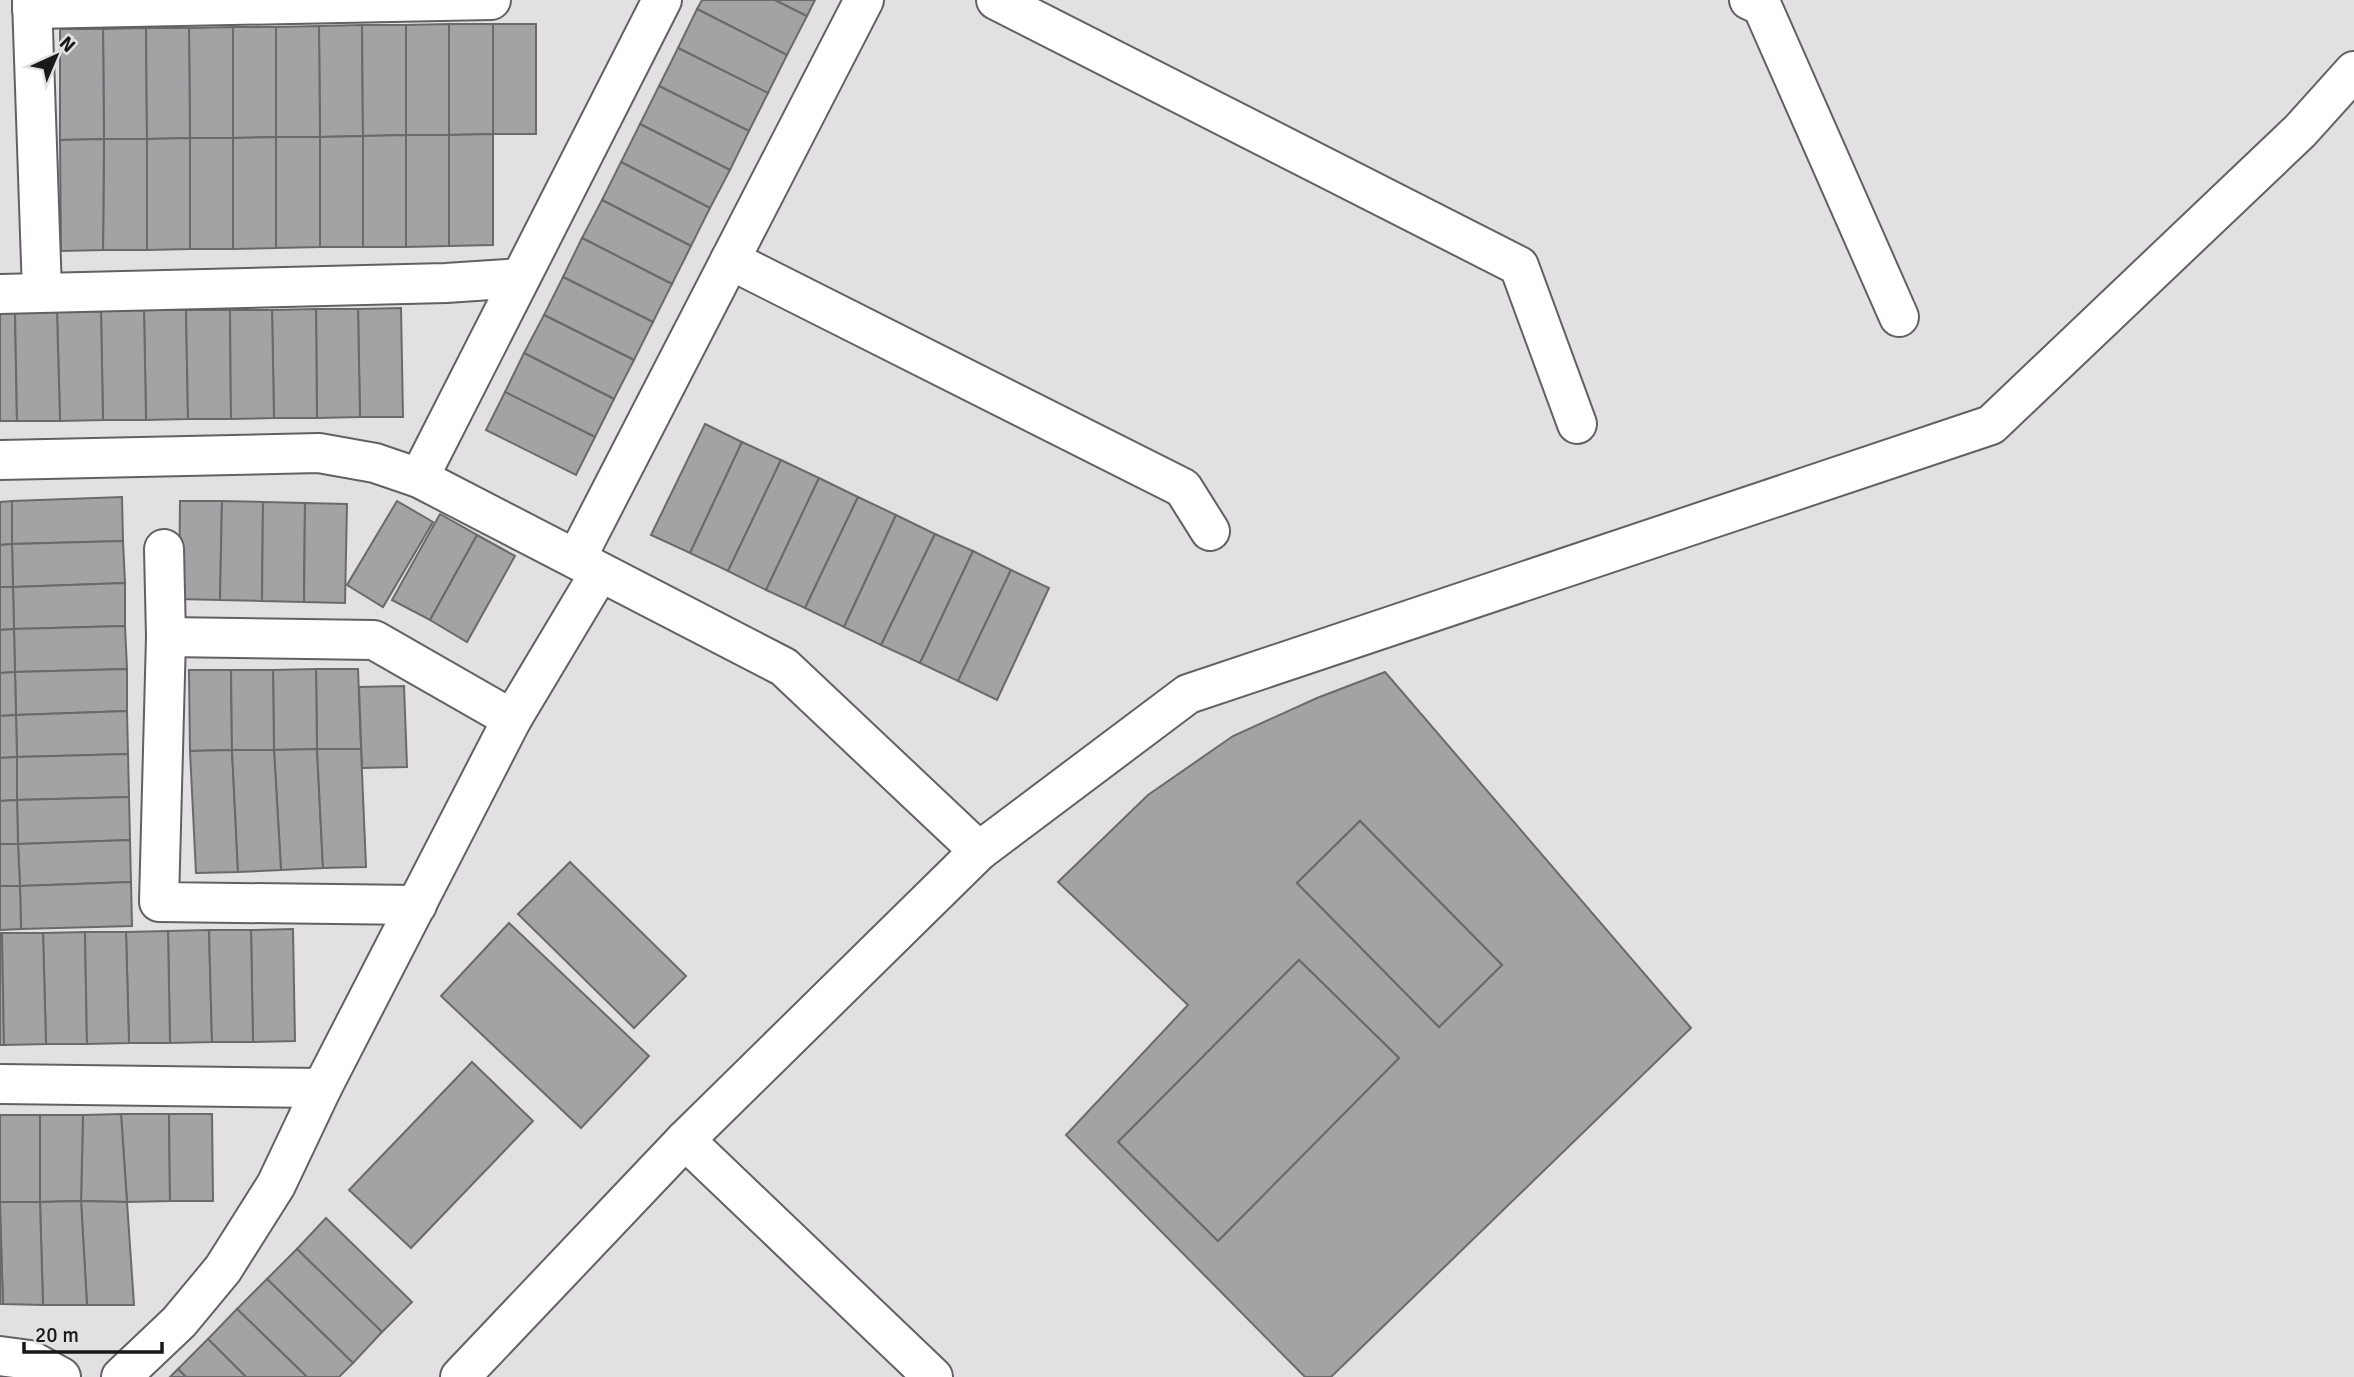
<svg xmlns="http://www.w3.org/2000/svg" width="2354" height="1377" font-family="Signika,sans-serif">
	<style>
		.building { fill: #a3a2a5; stroke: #6a696c; stroke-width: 2; fill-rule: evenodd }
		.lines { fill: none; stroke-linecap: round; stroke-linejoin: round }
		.minor-casing { stroke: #626062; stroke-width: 42 }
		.minor { stroke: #fff; stroke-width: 38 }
	</style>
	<rect width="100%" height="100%" fill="#e3e0e3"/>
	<!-- building -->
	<g class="building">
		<path d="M 702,0 L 775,0 L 807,16 L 787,55 L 697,9 Z"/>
		<path d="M 775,0 L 815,0 L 807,16 Z"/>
		<path d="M 697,9 L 787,55 L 768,93 L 678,48 Z"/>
		<path d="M 449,24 L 449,135 L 406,135 L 406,25 Z"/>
		<path d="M 449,24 L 493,24 L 493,134 L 449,135 Z"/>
		<rect x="493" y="24" width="43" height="110"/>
		<path d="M 362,25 L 363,136 L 320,137 L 319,26 Z"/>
		<path d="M 362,25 L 406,25 L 406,135 L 363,136 Z"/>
		<path d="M 319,26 L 320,137 L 276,137 L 276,27 Z"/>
		<path d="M 233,27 L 233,138 L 190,138 L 189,28 Z"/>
		<path d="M 233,27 L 276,27 L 276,137 L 233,138 Z"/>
		<path d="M 146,28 L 147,139 L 104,139 L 103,29 Z"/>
		<path d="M 146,28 L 189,28 L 190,138 L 147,139 Z"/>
		<path d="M 60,29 L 103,29 L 104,139 L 60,140 Z"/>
		<path d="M 678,48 L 768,93 L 749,131 L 659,86 Z"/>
		<path d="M 659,86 L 749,131 L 730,170 L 640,124 Z"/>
		<path d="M 640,124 L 730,170 L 710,208 L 621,162 Z"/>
		<path d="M 493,134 L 493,245 L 449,246 L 449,135 Z"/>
		<path d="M 406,135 L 449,135 L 449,246 L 406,247 Z"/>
		<path d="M 406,135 L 406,247 L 363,247 L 363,136 Z"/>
		<path d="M 363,136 L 363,247 L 320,247 L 320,137 Z"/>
		<path d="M 276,137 L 320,137 L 320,247 L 276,248 Z"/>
		<path d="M 276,137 L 276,248 L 233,249 L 233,138 Z"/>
		<rect x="190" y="138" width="43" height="111"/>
		<path d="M 190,138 L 190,249 L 147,250 L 147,139 Z"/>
		<path d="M 104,139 L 147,139 L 147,250 L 103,250 Z"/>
		<path d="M 104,139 L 103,250 L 61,251 L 60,140 Z"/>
		<path d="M 621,162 L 710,208 L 691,246 L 602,200 Z"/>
		<path d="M 602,200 L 691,246 L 672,284 L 582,238 Z"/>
		<path d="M 582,238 L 672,284 L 653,322 L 563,277 Z"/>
		<path d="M 563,277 L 653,322 L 634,360 L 544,315 Z"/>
		<path d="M 401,308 L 403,417 L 360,417 L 358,309 Z"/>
		<path d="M 316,309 L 358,309 L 360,417 L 317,418 Z"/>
		<path d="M 316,309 L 317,418 L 274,418 L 272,310 Z"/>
		<path d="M 144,310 L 186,310 L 188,419 L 146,420 Z"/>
		<path d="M 144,310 L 146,420 L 103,420 L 101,311 Z"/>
		<path d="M 186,310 L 230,310 L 231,419 L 188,419 Z"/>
		<path d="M 230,310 L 272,310 L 274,418 L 231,419 Z"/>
		<path d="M 101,311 L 103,420 L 60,421 L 57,312 Z"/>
		<path d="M 0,312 L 15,312 L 17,421 L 0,421 Z"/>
		<path d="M 15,312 L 57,312 L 60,421 L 17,421 Z"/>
		<path d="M 544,315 L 634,360 L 614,399 L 524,353 Z"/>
		<path d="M 524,353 L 614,399 L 595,437 L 505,392 Z"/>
		<path d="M 505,392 L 595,437 L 576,475 L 486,430 Z"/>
		<path d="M 705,424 L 742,442 L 690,553 L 651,535 Z"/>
		<path d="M 742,442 L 781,460 L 728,571 L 690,553 Z"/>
		<path d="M 781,460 L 819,478 L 766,590 L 728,571 Z"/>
		<path d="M 819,478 L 858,497 L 805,608 L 766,590 Z"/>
		<path d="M 122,497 L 123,541 L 12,544 L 12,501 Z"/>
		<path d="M 858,497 L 896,515 L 844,627 L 805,608 Z"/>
		<path d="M 12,501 L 12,544 L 0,545 L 0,502 Z"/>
		<path d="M 180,501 L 222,501 L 220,600 L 179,599 Z"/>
		<path d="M 222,501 L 263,502 L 262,601 L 220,600 Z"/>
		<path d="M 397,501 L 433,522 L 383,607 L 347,585 Z"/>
		<path d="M 263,502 L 305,503 L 304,602 L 262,601 Z"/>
		<path d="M 305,503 L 347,504 L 345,603 L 304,602 Z"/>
		<path d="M 440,514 L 477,535 L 430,620 L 392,600 Z"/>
		<path d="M 896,515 L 935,534 L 881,645 L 844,627 Z"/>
		<path d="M 935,534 L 973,551 L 920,663 L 881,645 Z"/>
		<path d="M 477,535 L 515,556 L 467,642 L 430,620 Z"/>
		<path d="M 123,541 L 125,583 L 13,587 L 12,544 Z"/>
		<path d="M 12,544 L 13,587 L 0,587 L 0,545 Z"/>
		<path d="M 973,551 L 1011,570 L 958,681 L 920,663 Z"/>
		<path d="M 1011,570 L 1049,588 L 997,700 L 958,681 Z"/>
		<path d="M 125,583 L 125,626 L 14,629 L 13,587 Z"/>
		<path d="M 0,587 L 13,587 L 14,629 L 0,630 Z"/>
		<path d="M 125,626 L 127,669 L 15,672 L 14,629 Z"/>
		<path d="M 14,629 L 15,672 L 0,673 L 0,630 Z"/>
		<path d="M 127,669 L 127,711 L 16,715 L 15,672 Z"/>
		<path d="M 316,669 L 358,669 L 361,749 L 317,749 Z"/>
		<path d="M 316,669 L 317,749 L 274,750 L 273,670 Z"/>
		<path d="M 189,670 L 231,670 L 232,750 L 190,751 Z"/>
		<path d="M 231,670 L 273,670 L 274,750 L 232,750 Z"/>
		<path d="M 15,672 L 16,715 L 0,716 L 0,673 Z"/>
		<path d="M 1385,672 L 1691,1028 L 1331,1377 L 1305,1377 L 1066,1135 L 1188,1005 L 1058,882 L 1148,795 L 1233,736 L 1317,698 ZM 1360,821 L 1502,965 L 1439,1027 L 1297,883 ZM 1299,960 L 1399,1058 L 1218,1241 L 1118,1142 Z"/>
		<path d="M 404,686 L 407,767 L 362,768 L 359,687 Z"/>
		<path d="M 127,711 L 128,754 L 17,757 L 16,715 Z"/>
		<path d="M 16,715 L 17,757 L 0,758 L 0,716 Z"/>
		<path d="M 317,749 L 323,868 L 281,870 L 274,750 Z"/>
		<path d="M 317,749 L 361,749 L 366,867 L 323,868 Z"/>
		<path d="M 232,750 L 238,872 L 196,873 L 190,751 Z"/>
		<path d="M 232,750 L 274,750 L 281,870 L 238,872 Z"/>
		<path d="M 128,754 L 129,797 L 17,800 L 17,757 Z"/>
		<path d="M 17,757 L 17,800 L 0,801 L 0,758 Z"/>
		<path d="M 129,797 L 130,840 L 18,844 L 17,800 Z"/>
		<path d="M 17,800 L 18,844 L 0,844 L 0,801 Z"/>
		<path d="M 1360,821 L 1502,965 L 1439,1027 L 1297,883 Z"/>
		<path d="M 130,840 L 131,882 L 20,886 L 18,844 Z"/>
		<path d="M 0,844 L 18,844 L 20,886 L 0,886 Z"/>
		<path d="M 570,862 L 686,976 L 634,1028 L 518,914 Z"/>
		<path d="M 131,882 L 132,926 L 21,929 L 20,886 Z"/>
		<path d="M 0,886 L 20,886 L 21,929 L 0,930 Z"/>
		<path d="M 509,923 L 649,1056 L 581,1128 L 441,996 Z"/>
		<path d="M 293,929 L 295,1041 L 253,1042 L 251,930 Z"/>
		<path d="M 209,930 L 212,1042 L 170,1043 L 168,931 Z"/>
		<path d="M 209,930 L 251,930 L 253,1042 L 212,1042 Z"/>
		<path d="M 168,931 L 170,1043 L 129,1043 L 126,932 Z"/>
		<path d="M 85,932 L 87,1044 L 46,1044 L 43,933 Z"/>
		<path d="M 85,932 L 126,932 L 129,1043 L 87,1044 Z"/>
		<path d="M 0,933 L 2,933 L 4,1045 L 0,1045 Z"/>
		<path d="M 2,933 L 43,933 L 46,1044 L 4,1045 Z"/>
		<path d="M 1299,960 L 1399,1058 L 1218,1241 L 1118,1142 Z"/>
		<path d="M 472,1062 L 533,1121 L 411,1248 L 349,1190 Z"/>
		<path d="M 121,1114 L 169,1114 L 170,1201 L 127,1202 Z"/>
		<path d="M 121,1114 L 127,1202 L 81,1201 L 83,1115 Z"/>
		<path d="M 169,1114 L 212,1114 L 213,1201 L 170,1201 Z"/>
		<rect x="0" y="1115" width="40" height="87"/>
		<path d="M 40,1115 L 83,1115 L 81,1201 L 40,1202 Z"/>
		<path d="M 81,1201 L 127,1202 L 134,1305 L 87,1305 Z"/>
		<path d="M 81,1201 L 87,1305 L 43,1305 L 40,1202 Z"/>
		<path d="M 0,1202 L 40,1202 L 43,1305 L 3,1304 Z"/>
		<path d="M 326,1218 L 412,1302 L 382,1332 L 297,1249 Z"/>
		<path d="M 0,1220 L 3,1304 L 0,1304 Z"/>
		<path d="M 297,1249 L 382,1332 L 353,1363 L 267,1279 Z"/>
		<path d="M 267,1279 L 353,1363 L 339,1377 L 307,1377 L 237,1309 Z"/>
		<path d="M 237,1309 L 307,1377 L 246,1377 L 208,1339 Z"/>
		<path d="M 208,1339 L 246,1377 L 186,1377 L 178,1369 Z"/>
		<path d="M 178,1369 L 186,1377 L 170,1377 Z"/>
	</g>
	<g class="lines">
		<!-- minor casing -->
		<g class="minor-casing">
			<g id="minor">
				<path d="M 32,0 L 42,292"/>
				<path d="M 996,0 L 1519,266 L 1577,424"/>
				<path d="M 1749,0 L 1762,6 L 1899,317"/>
				<path d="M 32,9 L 491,0"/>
				<path d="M 730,260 L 1183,488 L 1210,531"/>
				<path d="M 0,294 L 446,283 L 520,278"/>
				<path d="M 0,460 L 319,453 L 375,463 L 419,478 L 784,667 L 979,851"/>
				<path d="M 419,478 L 662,0"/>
				<path d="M 164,549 L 166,637 L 159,902 L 417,905"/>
				<path d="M 576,559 L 864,0"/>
				<path d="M 166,637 L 374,640 L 512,719"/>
				<path d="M 0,1084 L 322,1088 L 512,719 L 600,572"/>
				<path d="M 685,1140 L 933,1377"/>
				<path d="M 0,1356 L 30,1360 L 61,1377"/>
				<path d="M 121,1377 L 179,1322 L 223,1269 L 276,1185 L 322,1088"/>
				<path d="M 460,1377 L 685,1140 L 979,851 L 1188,694 L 1991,425 L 2300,131 L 2354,71"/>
			</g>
		</g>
		<!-- minor -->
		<use href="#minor" class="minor"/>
	</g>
	<!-- north arrow -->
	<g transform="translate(56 56) rotate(44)" stroke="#e3e0e3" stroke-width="5" paint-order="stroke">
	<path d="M0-5L12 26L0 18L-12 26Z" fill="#1a191a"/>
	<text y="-10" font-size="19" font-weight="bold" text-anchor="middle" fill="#1a191a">N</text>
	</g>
	<!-- scale -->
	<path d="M24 1342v10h138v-10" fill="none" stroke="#1a191a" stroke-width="3.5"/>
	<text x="35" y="1342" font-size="21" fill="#1a191a" stroke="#e3e0e3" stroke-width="5" paint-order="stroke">20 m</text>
</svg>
